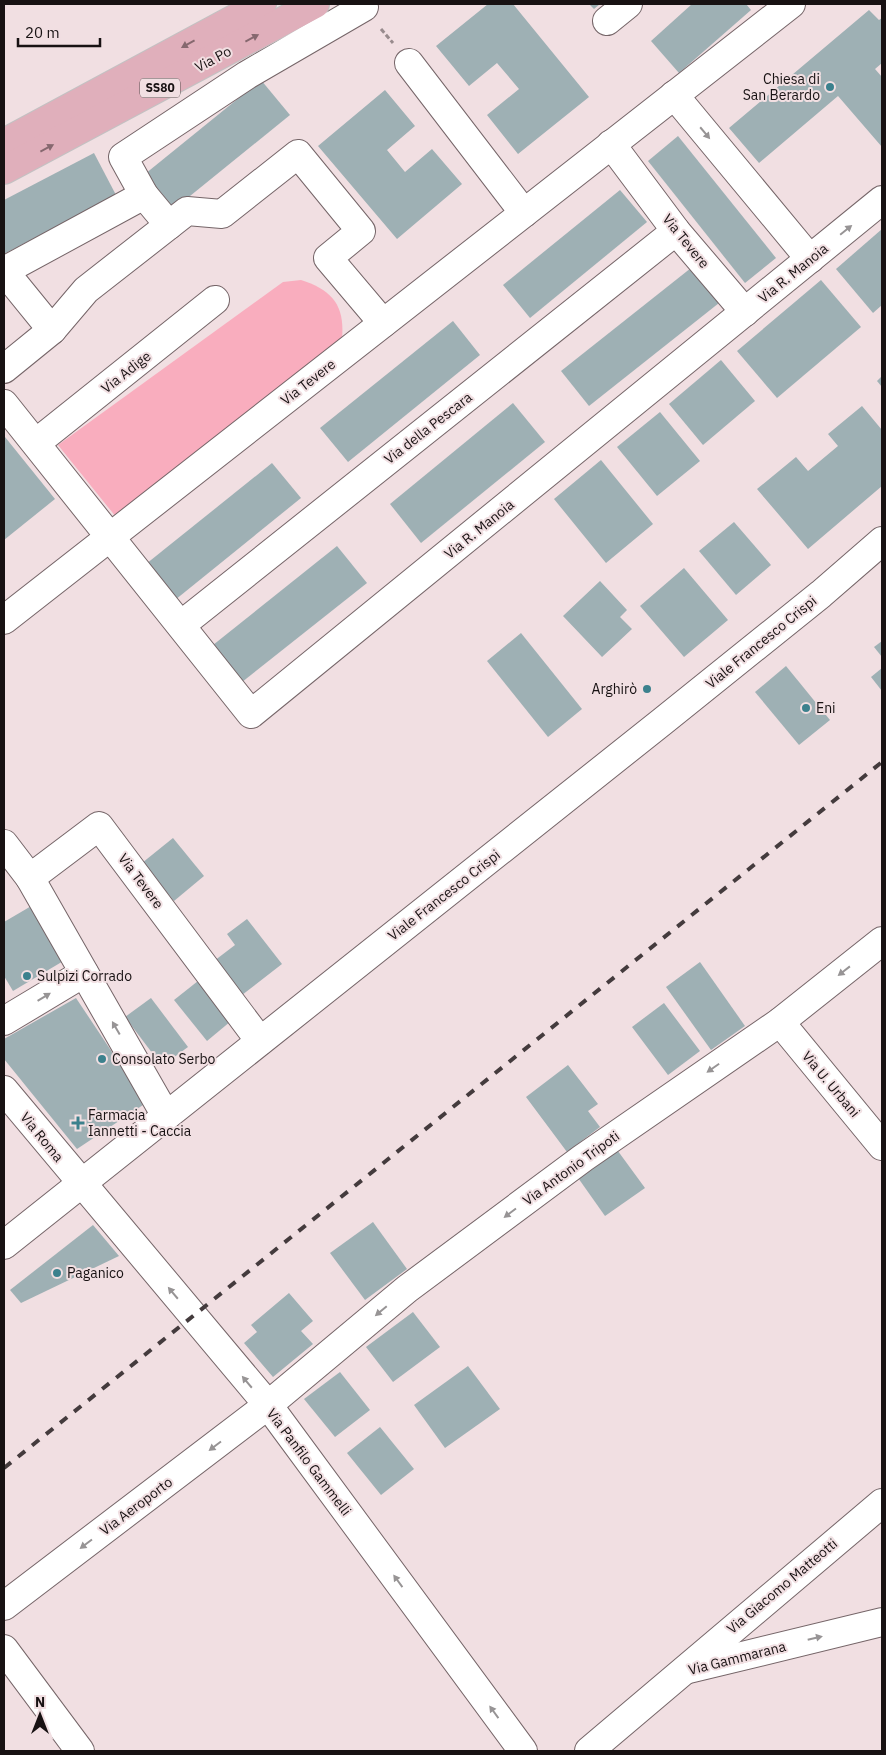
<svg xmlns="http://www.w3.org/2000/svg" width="886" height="1755" font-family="'IBM Plex Sans',sans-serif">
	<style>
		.green { fill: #f9adbe }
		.building { fill: #9eb0b4 }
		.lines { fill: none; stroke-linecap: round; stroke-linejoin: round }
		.minor-casing { stroke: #756568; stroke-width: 30 }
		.major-casing { stroke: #c3c1c2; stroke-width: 30 }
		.path { stroke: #988b8d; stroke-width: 3; stroke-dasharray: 5 2.5; stroke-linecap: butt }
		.minor { stroke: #fff; stroke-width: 28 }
		.major { stroke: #e0afbb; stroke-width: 28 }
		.rail { stroke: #443b3d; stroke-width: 4; stroke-dasharray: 9 9; stroke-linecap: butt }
		.oneway { fill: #86686f }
		.oneway2 { fill: #979495 }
		.poi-dot { fill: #3c818d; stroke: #f1dfe2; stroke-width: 2 }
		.labels { text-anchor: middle; stroke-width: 4; stroke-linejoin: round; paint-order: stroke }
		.shield { fill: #f1dfe2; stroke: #595051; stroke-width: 1 }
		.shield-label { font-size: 12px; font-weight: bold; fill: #181213 }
		.street-label { font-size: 14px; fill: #181213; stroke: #f1dfe2 }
		.poi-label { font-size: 14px; fill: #181213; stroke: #f1dfe2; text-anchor: start }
	</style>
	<rect width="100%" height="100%" fill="#f1dfe2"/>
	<!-- green -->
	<path class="green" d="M 301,280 C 332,290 345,305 342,339 L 116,517 L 58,445 L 283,282 Z"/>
	<!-- building -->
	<g class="building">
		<path d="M 488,4 L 513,4 L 589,97 L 518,154 L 487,115 L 519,89 L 497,63 L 469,86 L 436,46 Z"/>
		<path d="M 589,4 L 600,4 L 594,9 Z"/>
		<path d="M 692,4 L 746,4 L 751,10 L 679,73 L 651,41 Z"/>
		<path d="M 869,10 L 879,20 L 882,18 L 882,63 L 875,69 L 882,77 L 882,147 L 838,96 L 759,163 L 729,128 Z"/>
		<path d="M 261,80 L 290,115 L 174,209 L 145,174 Z"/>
		<path d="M 385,90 L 415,126 L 387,150 L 405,172 L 432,149 L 462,184 L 397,239 L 318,146 Z"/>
		<path d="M 678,136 L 776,258 L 745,283 L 648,161 Z"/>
		<path d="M 94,153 L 116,195 L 4,254 L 4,200 Z"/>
		<path d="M 620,190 L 647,222 L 530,318 L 503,285 Z"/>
		<path d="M 882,229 L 882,305 L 873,313 L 836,269 Z"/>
		<path d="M 691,268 L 719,303 L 589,406 L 561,371 Z"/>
		<path d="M 821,280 L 861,327 L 777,398 L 737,351 Z"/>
		<path d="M 453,321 L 480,355 L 348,462 L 320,428 Z"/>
		<path d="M 721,360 L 755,401 L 703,445 L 669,404 Z"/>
		<path d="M 882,376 L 882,387 L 877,381 Z"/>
		<path d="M 513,403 L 545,442 L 421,543 L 390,504 Z"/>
		<path d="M 862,406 L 882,430 L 882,486 L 808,549 L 757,489 L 796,457 L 808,471 L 838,446 L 828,434 Z"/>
		<path d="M 660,412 L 700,461 L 657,496 L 617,447 Z"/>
		<path d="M 5,437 L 55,499 L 4,540 L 4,438 Z"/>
		<path d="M 601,460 L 653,524 L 606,563 L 554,499 Z"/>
		<path d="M 272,463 L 301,498 L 175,600 L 146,564 Z"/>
		<path d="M 734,522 L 771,565 L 736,595 L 699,551 Z"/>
		<path d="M 337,546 L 367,583 L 237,686 L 208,649 Z"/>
		<path d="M 684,568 L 728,620 L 684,657 L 640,606 Z"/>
		<path d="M 600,581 L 627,610 L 620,617 L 632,629 L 602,657 L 563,616 Z"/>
		<path d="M 521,633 L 582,709 L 548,737 L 487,661 Z"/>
		<path d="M 882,641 L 882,657 L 874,647 Z"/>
		<path d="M 786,666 L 830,720 L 799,745 L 755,692 Z"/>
		<path d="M 882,668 L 882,691 L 871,677 Z"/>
		<path d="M 173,838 L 204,876 L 174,901 L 142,863 Z"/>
		<path d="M 33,905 L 65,960 L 13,991 L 4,976 L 4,922 Z"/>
		<path d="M 247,919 L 282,964 L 242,995 L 214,961 L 235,945 L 227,934 Z"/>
		<path d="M 700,962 L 745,1026 L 711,1050 L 666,987 Z"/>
		<path d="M 198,981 L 231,1021 L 207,1041 L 174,1000 Z"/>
		<path d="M 76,998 L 146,1103 L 77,1149 L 4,1059 L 4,1039 Z"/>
		<path d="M 151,998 L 188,1047 L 162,1066 L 125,1017 Z"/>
		<path d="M 664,1003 L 700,1051 L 668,1075 L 632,1027 Z"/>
		<path d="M 568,1065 L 598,1104 L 588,1111 L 600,1127 L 567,1152 L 526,1097 Z"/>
		<path d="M 615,1147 L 645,1188 L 605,1216 L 576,1175 Z"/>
		<path d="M 373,1222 L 407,1269 L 365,1300 L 330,1253 Z"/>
		<path d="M 93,1225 L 119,1256 L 21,1303 L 10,1290 Z"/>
		<path d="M 289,1293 L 313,1321 L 301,1331 L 313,1344 L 273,1377 L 244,1343 L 257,1332 L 251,1325 Z"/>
		<path d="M 413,1312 L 440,1347 L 393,1382 L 366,1347 Z"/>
		<path d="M 468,1366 L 500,1409 L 445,1448 L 414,1405 Z"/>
		<path d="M 340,1372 L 370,1410 L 335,1437 L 304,1399 Z"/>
		<path d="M 380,1427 L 414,1469 L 381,1495 L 347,1453 Z"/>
	</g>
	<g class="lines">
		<!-- minor casing -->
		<g class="minor-casing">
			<g id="minor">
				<path d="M 607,21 L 628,4"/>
				<path d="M 409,63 L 524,213"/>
				<path d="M 674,95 L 810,259"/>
				<path d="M 611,144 L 676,231 L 745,312"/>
				<path d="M 169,225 L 144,195 L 123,157 L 247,75 L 364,7"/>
				<path d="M 4,271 L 144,195"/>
				<path d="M 4,271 L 52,330"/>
				<path d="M 4,369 L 52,330 L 86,290 L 187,211 L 222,214 L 298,154 L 361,231 L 328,258 L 383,323"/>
				<path d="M 4,404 L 251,714 L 882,200"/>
				<path d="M 36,443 L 215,300"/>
				<path d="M 4,620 L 791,4"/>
				<path d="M 181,625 L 676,231"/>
				<path d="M 4,844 L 30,878 L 99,826 L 260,1041"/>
				<path d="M 30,878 L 166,1116"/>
				<path d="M 4,1021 L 84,973"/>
				<path d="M 780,1022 L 882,1146"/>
				<path d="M 4,1090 L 268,1405 L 523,1751"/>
				<path d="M 4,1245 L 663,721 L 821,594 L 882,541"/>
				<path d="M 4,1606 L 268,1405 L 407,1289 L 583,1158 L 780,1022 L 882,941"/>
				<path d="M 4,1649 L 80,1751"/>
				<path d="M 689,1669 L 882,1622"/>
				<path d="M 589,1751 L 882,1503"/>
			</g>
		</g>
		<!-- major casing -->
		<g class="major-casing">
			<g id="major">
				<path d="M 4,143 L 262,4"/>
				<path d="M 4,170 L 315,4"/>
			</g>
		</g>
		<!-- path -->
		<path class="path" d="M 381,29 L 393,43"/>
		<!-- minor -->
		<use href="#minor" class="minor"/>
		<!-- major -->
		<use href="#major" class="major"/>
		<!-- rail -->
		<path class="rail" d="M 4,1468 L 882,762"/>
	</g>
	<!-- one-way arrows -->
	<defs><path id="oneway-solid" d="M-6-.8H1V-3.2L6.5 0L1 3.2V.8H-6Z" transform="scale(1.25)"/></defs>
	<g class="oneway">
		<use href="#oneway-solid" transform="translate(252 38) rotate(-28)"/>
		<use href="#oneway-solid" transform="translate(188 44) rotate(151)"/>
		<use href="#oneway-solid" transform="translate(47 148) rotate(-28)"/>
	</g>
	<g class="oneway2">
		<use href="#oneway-solid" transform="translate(705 133) rotate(50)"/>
		<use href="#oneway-solid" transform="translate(846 230) rotate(-39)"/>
		<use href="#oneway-solid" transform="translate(844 971) rotate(142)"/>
		<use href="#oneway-solid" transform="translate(44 997) rotate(-31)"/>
		<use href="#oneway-solid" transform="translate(116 1028) rotate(-120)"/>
		<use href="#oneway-solid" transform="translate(713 1068) rotate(145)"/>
		<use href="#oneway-solid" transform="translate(510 1213) rotate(143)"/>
		<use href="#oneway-solid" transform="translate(173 1293) rotate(-130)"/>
		<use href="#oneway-solid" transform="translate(381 1311) rotate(140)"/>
		<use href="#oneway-solid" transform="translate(247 1382) rotate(-130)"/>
		<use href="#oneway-solid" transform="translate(215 1446) rotate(143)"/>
		<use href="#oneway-solid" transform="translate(86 1544) rotate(143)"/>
		<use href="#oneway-solid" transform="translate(398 1581) rotate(-126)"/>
		<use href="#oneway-solid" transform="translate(815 1638) rotate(-13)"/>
		<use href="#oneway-solid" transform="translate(494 1712) rotate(-126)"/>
	</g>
	<!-- markers -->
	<g class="poi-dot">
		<circle cx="830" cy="87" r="5"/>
		<circle cx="647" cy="689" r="5"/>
		<circle cx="806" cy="708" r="5"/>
		<circle cx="27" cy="976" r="5"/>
		<circle cx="102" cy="1059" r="5"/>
		<path d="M75.5 1115.5h5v5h5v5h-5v5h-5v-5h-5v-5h5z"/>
		<circle cx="57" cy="1273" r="5"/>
	</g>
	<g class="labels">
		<!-- shield labels -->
		<rect class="shield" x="140" y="78.5" width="40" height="19" rx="4"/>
		<g class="shield-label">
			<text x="160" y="92">SS80</text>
		</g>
		<!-- street labels -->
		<g class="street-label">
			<text transform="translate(213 59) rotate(-28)" y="5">Via Po</text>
			<text transform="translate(686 241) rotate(51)" y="5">Via Tevere</text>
			<text transform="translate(793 273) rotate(-39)" y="5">Via R. Manoia</text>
			<text transform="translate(126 372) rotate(-38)" y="5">Via Adige</text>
			<text transform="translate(308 382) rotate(-38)" y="5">Via Tevere</text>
			<text transform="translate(428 428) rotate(-38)" y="5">Via della Pescara</text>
			<text transform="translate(479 529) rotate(-39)" y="5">Via R. Manoia</text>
			<text transform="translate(761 642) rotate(-39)" y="5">Viale Francesco Crispi</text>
			<text transform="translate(141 881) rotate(53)" y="5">Via Tevere</text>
			<text transform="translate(444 895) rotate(-38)" y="5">Viale Francesco Crispi</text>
			<text transform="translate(831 1084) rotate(50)" y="5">Via U. Urbani</text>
			<text transform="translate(42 1137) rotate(51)" y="5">Via Roma</text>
			<text transform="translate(571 1168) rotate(-36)" y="5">Via Antonio Tripoti</text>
			<text transform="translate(309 1462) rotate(53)" y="5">Via Panfilo Gammelli</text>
			<text transform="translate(136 1506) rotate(-37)" y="5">Via Aeroporto</text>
			<text transform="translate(782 1586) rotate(-40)" y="5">Via Giacomo Matteotti</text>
			<text transform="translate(737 1658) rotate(-14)" y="5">Via Gammarana</text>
		</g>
		<!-- poi labels -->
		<g class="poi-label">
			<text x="820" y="84" text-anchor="end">Chiesa di<tspan x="820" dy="16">San Berardo</tspan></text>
			<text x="637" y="694" text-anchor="end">Arghirò</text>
			<text x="816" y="713">Eni</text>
			<text x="37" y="981">Sulpizi Corrado</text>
			<text x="112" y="1064">Consolato Serbo</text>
			<text x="88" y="1120">Farmacia<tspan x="88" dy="16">Iannetti - Caccia</tspan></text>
			<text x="67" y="1278">Paganico</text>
		</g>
	</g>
	<!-- border -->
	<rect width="886" height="1755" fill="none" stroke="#181213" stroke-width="10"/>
	<!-- north arrow -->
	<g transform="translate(40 1715)" stroke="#f1dfe2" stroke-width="4" paint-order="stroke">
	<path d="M0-4L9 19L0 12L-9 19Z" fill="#181213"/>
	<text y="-8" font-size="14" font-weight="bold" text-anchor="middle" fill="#181213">N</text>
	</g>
	<!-- scale -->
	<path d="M18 38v8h82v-8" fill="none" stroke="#181213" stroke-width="2.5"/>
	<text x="25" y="38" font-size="15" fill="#181213" stroke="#f1dfe2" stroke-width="4" paint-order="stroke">20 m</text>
</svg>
